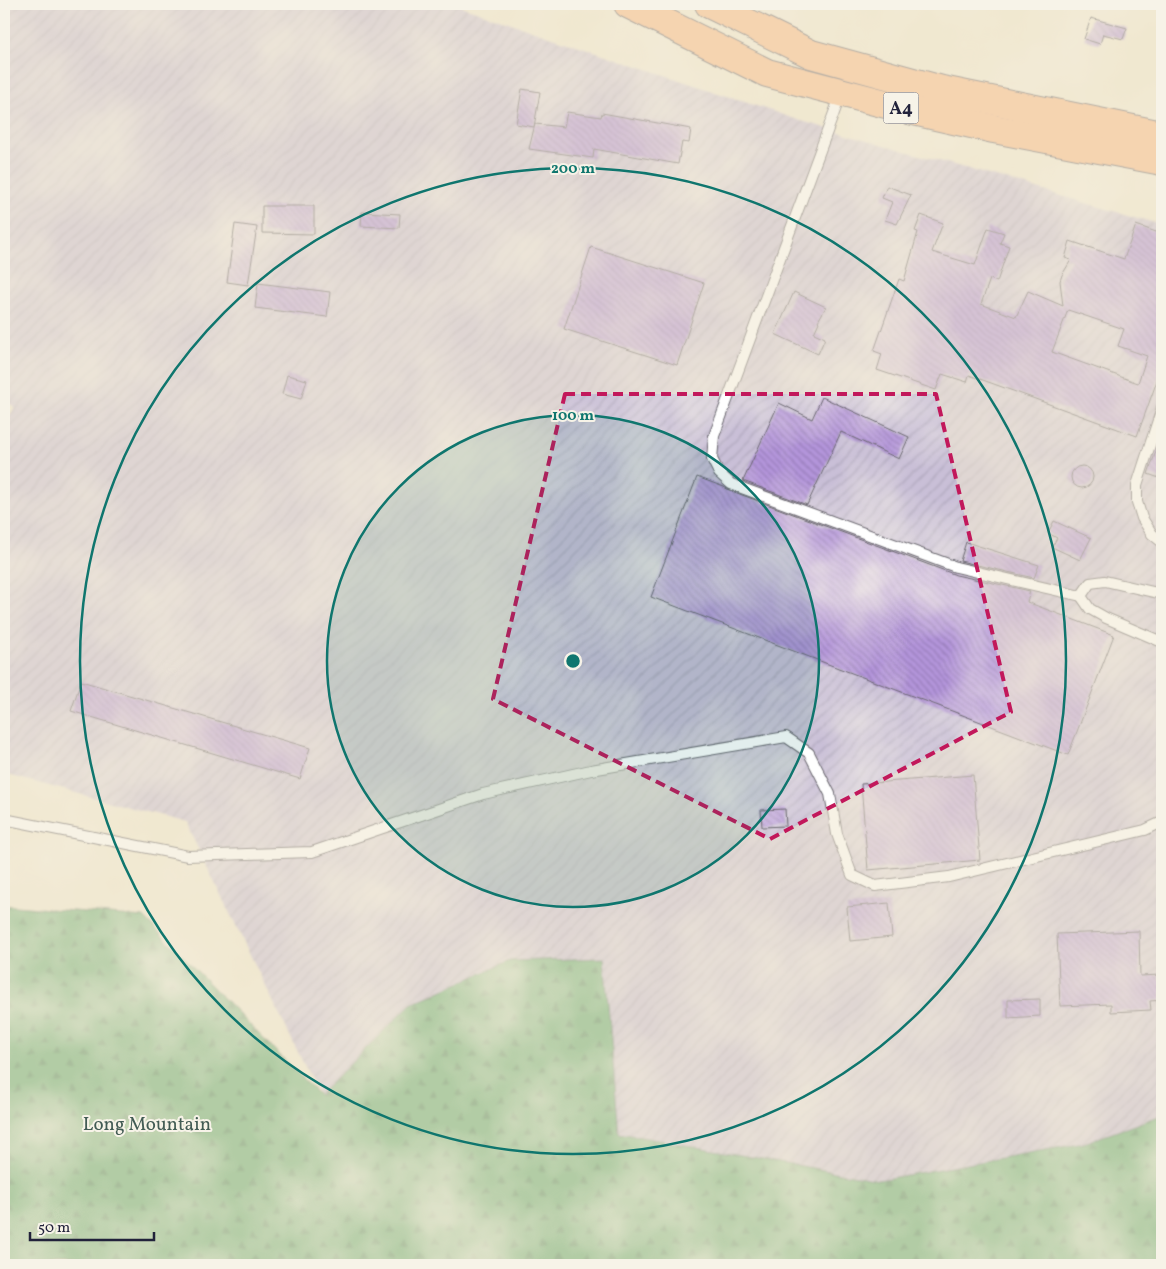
<svg xmlns="http://www.w3.org/2000/svg" width="1166" height="1269" font-family="Vollkorn,serif">
	<style>
		.industrial { fill: url(#industrial-furrows) }
		.forest { fill: url(#forest-firs); stroke: #446656 }
		.building { fill: url(#building-back-hatch); fill-rule: evenodd }
		.lines { fill: none; stroke-linecap: round; stroke-linejoin: round }
		.lane-casing { stroke: #6a676f; stroke-width: 12 }
		.highway-casing { stroke: #6a676f; stroke-width: 30 }
		.lane { stroke: #fff; stroke-width: 10 }
		.highway { stroke: #fabc8b; stroke-width: 28 }
		.marked { fill: none; stroke: #c2185b; stroke-width: 4; stroke-dasharray: 10 6; stroke-linejoin: round }
		.ring { fill: none; stroke: #0f766e; stroke-width: 2.5 }
		.labels { text-anchor: middle; stroke-width: 4; stroke-linejoin: round; paint-order: stroke }
		.shield { fill: #f7f3e8; stroke: #62616f; stroke-width: 1 }
		.shield-label { font-size: 18px; font-weight: bold; fill: #22223b }
		.park-label { font-size: 19px; fill: #425b54; stroke: #f7f3e8 }
		.centre { fill: #0f766e; stroke: #f7f3e8; stroke-width: 2.5 }
		.ring-label { font-size: 15px; text-anchor: middle; font-weight: bold; fill: #0f766e; stroke: #f7f3e8; stroke-width: 4; stroke-linejoin: round; paint-order: stroke }
	</style>
	<defs>
		<pattern id="industrial-furrows" width="10" height="10" patternUnits="userSpaceOnUse" patternTransform="scale(1.25)"><rect width="10" height="10" fill="#c9bfd7"/><path d="M-1 1l2-2M0 10L10 0M9 11l2-2" fill="none" stroke="#aca4b9"/></pattern>
		<pattern id="forest-firs" width="22" height="20" patternUnits="userSpaceOnUse" patternTransform="scale(1.25)"><rect width="22" height="20" fill="#66ab71"/><path d="M5 1l3.5 6h-7zM16 11l3.5 6h-7z" fill="#548b5e"/></pattern>
		<pattern id="building-back-hatch" width="6" height="6" patternUnits="userSpaceOnUse" patternTransform="scale(1.25)"><rect width="6" height="6" fill="#b495db"/><path d="M-1 5l2 2M0 0l6 6M5-1l2 2" fill="none" stroke="#9279b3"/></pattern>
	</defs>
	<rect width="100%" height="100%" fill="#f7f3e8"/>
	<filter id="ink" filterUnits="userSpaceOnUse"><feTurbulence type="fractalNoise" baseFrequency=".02" numOctaves="2"/><feDisplacementMap in="SourceGraphic" scale="10" xChannelSelector="R" yChannelSelector="G"/><feConvolveMatrix kernelMatrix="1 2 1 2 8 2 1 2 1" color-interpolation-filters="sRGB"/></filter>
	<filter id="wash" filterUnits="userSpaceOnUse"><feTurbulence type="fractalNoise" baseFrequency=".0096" numOctaves="4" result="noise"/><feDisplacementMap in="SourceGraphic" scale="20" xChannelSelector="R" yChannelSelector="G"/><feGaussianBlur stdDeviation="1.12" result="paint"/><feColorMatrix in="noise" values="0 0 0 0 0 0 0 0 0 0 0 0 0 0 0 0 0 1.4 0 .05"/><feComposite in="paint" operator="in"/></filter>
	<g filter="url(#wash)">
		<rect width="100%" height="100%" fill="#f0e8d0"/>
		<!-- industrial -->
		<path class="industrial" d="M 4,4 L 455,4 L 798,120 L 1162,225 L 1162,1115 L 1084,1143 L 879,1180 L 619,1133 L 604,958 L 411,1004 L 319,1095 L 185,822 L 4,774 L 4,425 L 15,407 L 4,401 Z"/>
		<!-- forest -->
		<path class="forest" d="M 4,905 L 144,917 L 319,1095 L 411,1004 L 510,961 L 604,958 L 619,1133 L 879,1180 L 1084,1143 L 1162,1115 L 1162,1265 L 4,1265 Z"/>
		<g id="blocks">
			<!-- building -->
			<g class="building">
				<path d="M 1091,18 L 1127,28 L 1123,39 L 1103,34 L 1100,44 L 1084,39 Z"/>
				<path d="M 522,89 L 540,92 L 534,127 L 516,124 Z"/>
				<path d="M 567,112 L 601,117 L 602,113 L 691,129 L 689,143 L 682,142 L 678,164 L 594,149 L 593,158 L 529,149 L 535,124 L 564,127 Z"/>
				<path d="M 887,186 L 911,195 L 897,224 L 885,220 L 892,202 L 882,198 Z"/>
				<path d="M 262,206 L 314,206 L 314,234 L 262,233 Z"/>
				<path d="M 362,212 L 400,214 L 399,228 L 361,226 Z"/>
				<path d="M 921,215 L 943,223 L 932,252 L 975,265 L 988,228 L 1004,233 L 1000,243 L 1009,246 L 997,282 L 990,279 L 981,304 L 1016,317 L 1028,291 L 1063,306 L 1060,281 L 1062,275 L 1071,260 L 1065,258 L 1070,241 L 1124,259 L 1136,225 L 1162,234 L 1162,367 L 1137,436 L 969,375 L 967,382 L 942,374 L 936,390 L 877,370 L 882,354 L 874,351 L 899,279 L 904,281 L 918,232 L 915,231 ZM 1068,310 L 1124,329 L 1118,346 L 1147,356 L 1138,383 L 1052,352 Z"/>
				<path d="M 235,224 L 257,227 L 248,285 L 227,282 Z"/>
				<path d="M 591,247 L 704,283 L 677,365 L 564,329 Z"/>
				<path d="M 258,283 L 330,292 L 327,317 L 255,308 Z"/>
				<path d="M 794,292 L 826,307 L 818,321 L 819,322 L 814,333 L 825,338 L 818,354 L 775,334 Z"/>
				<path d="M 287,375 L 307,380 L 301,399 L 282,394 Z"/>
				<path d="M 822,397 L 909,437 L 899,459 L 841,432 L 807,505 L 743,481 L 779,403 L 812,419 Z"/>
				<path d="M 1160,440 L 1162,440 L 1162,479 L 1148,474 Z"/>
				<circle cx="1082" cy="477" r="11"/>
				<path d="M 697,477 L 724,487 L 729,490 L 956,575 L 1030,591 L 1027,602 L 1114,635 L 1068,755 L 651,597 Z"/>
				<path d="M 1054,521 L 1091,538 L 1080,560 L 1052,547 L 1057,538 L 1048,533 Z"/>
				<path d="M 966,542 L 1039,565 L 1034,578 L 960,561 Z"/>
				<path d="M 81,681 L 310,748 L 300,779 L 71,711 Z"/>
				<path d="M 973,775 L 980,860 L 868,870 L 861,784 Z"/>
				<path d="M 785,809 L 786,826 L 762,827 L 761,810 Z"/>
				<path d="M 889,903 L 892,937 L 850,941 L 847,907 Z"/>
				<path d="M 1139,931 L 1140,976 L 1160,975 L 1160,981 L 1162,981 L 1162,1000 L 1150,1001 L 1151,1010 L 1111,1012 L 1111,1004 L 1060,1006 L 1057,934 Z"/>
				<path d="M 1040,999 L 1040,1016 L 1008,1018 L 1008,1000 Z"/>
			</g>
		</g>
	</g>
	<g filter="url(#ink)">
		<use href="#blocks" fill-opacity="0" stroke="#6a676f" stroke-width="1"/>
		<g class="lines">
			<!-- lane casing -->
			<g class="lane-casing">
				<g id="lane">
					<path d="M 841,94 L 714,436 L 712,459 L 719,473 L 731,484 L 956,567 L 1081,596"/>
					<path d="M 1162,408 L 1137,485 L 1137,502 L 1142,518 L 1152,534 L 1162,542"/>
					<path d="M 1162,594 L 1105,581 L 1090,583 L 1081,596 L 1090,609 L 1106,618 L 1162,642"/>
					<path d="M 4,819 L 188,856 L 312,852 L 483,794 L 591,770 L 786,737 L 809,753 L 830,794 L 837,834 L 852,875 L 875,886 L 949,877 L 1145,830 L 1162,822"/>
				</g>
			</g>
			<!-- highway casing -->
			<g class="highway-casing">
				<g id="highway">
					<path d="M 628,4 L 767,73 L 905,109 L 994,129 L 1162,161"/>
					<path d="M 709,4 L 811,54 L 942,90 L 1162,135"/>
				</g>
			</g>
			<!-- lane -->
			<use href="#lane" class="lane"/>
			<!-- highway -->
			<use href="#highway" class="highway"/>
		</g>
	</g>
	<!-- marked area -->
	<path d="M0 0H1166V1269H0ZM 565,394 L 936,394 L 1011,712 L 770,839 L 493,699 Z" fill="#f0e8d0" fill-opacity=".55" fill-rule="evenodd"/>
	<path class="marked" d="M 565,394 L 936,394 L 1011,712 L 770,839 L 493,699 Z"/>
	<!-- distance rings -->
	<circle cx="573" cy="661" r="246" fill="#0f766e" fill-opacity=".12"/>
	<g class="ring">
		<circle cx="573" cy="661" r="246"/>
		<circle cx="573" cy="661" r="493"/>
	</g>
	<g class="labels">
		<!-- shield labels -->
		<rect class="shield" x="883.5" y="92.5" width="35" height="31" rx="4"/>
		<g class="shield-label">
			<text x="901" y="114">A4</text>
		</g>
		<!-- park labels -->
		<g class="park-label">
			<text x="147" y="1130">Long Mountain</text>
		</g>
	</g>
	<circle cx="573" cy="661" r="8" class="centre"/>
	<g class="ring-label">
		<text x="573" y="173">200 m</text>
		<text x="573" y="420">100 m</text>
	</g>
	<!-- margin -->
	<rect width="1166" height="1269" fill="none" stroke="#f7f3e8" stroke-width="20"/>
	<!-- scale -->
	<path d="M30 1232v8h124v-8" fill="none" stroke="#22223b" stroke-width="2.5"/>
	<text x="38" y="1232" font-size="15" fill="#22223b" stroke="#f7f3e8" stroke-width="4" paint-order="stroke">50 m</text>
</svg>
